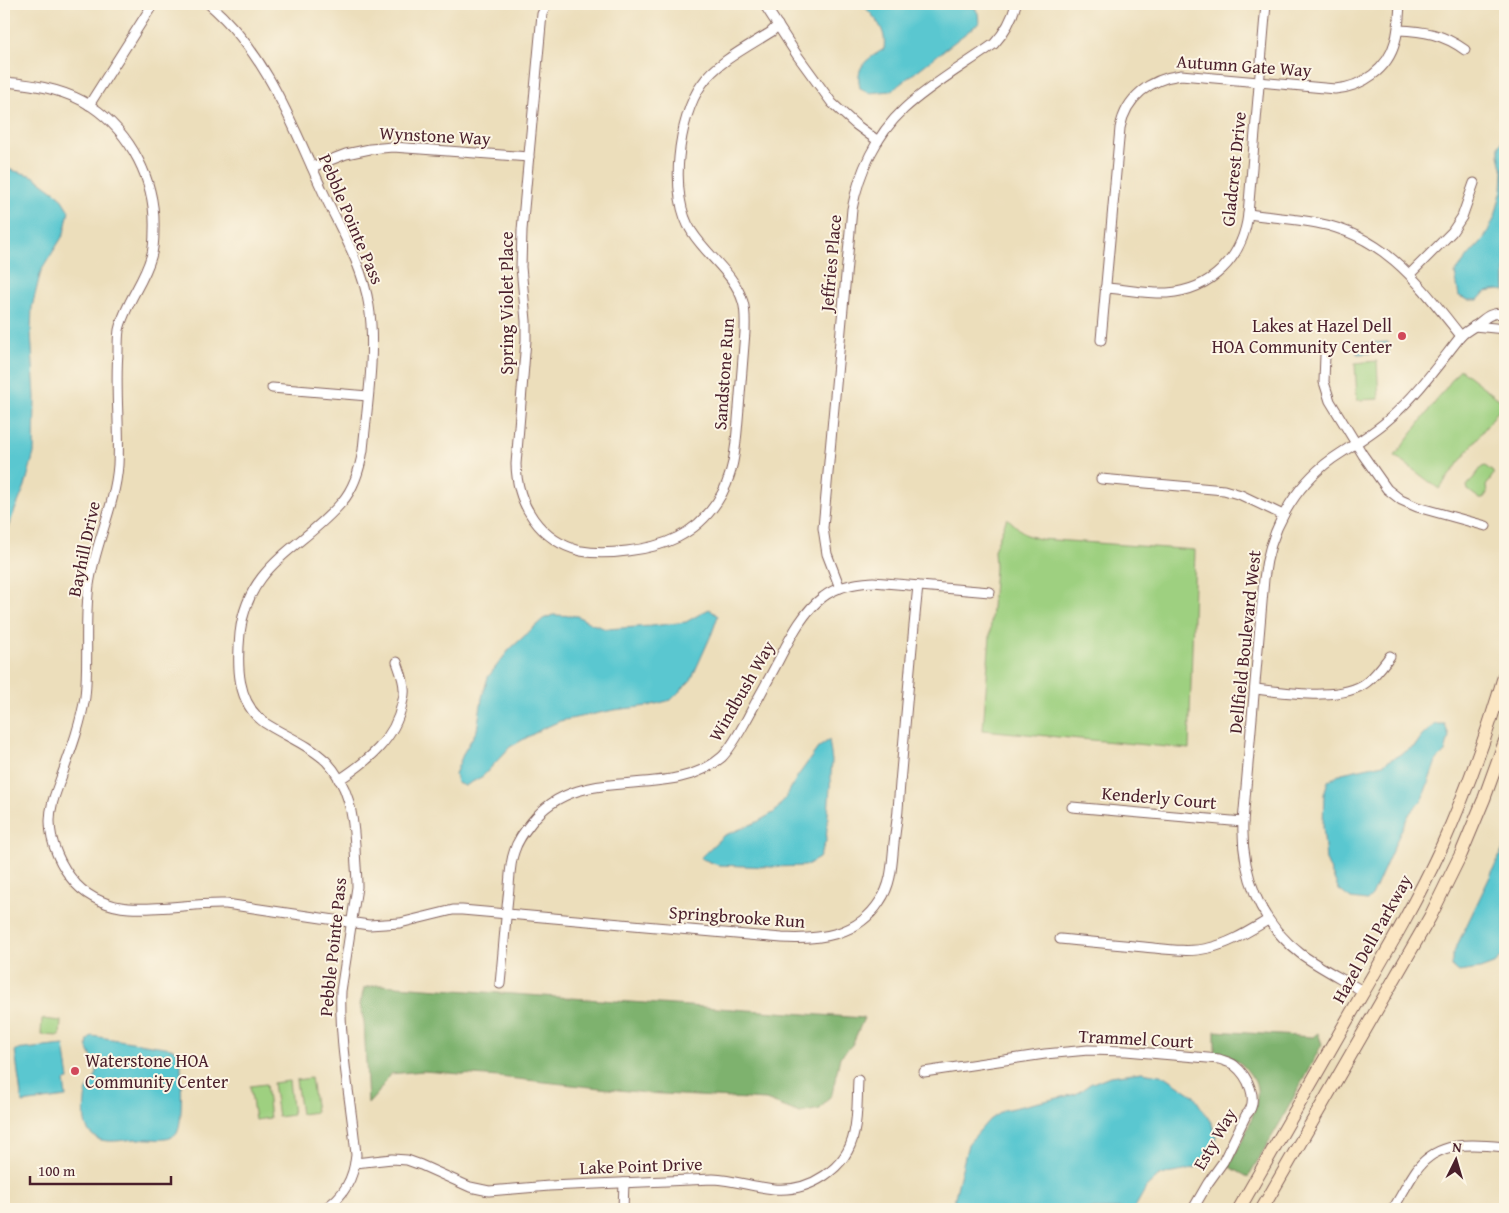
<svg xmlns="http://www.w3.org/2000/svg" width="1509" height="1213" font-family="'Gentium Book Plus',serif">
	<style>
		.green { fill: #9ed080; stroke: #747856 }
		.forest { fill: #7eb26e; stroke: #64684c }
		.water { fill: #5ac7d0; stroke: #52737e }
		.lines { fill: none; stroke-linecap: round; stroke-linejoin: round }
		.minor-casing { stroke: #83625d; stroke-width: 11 }
		.secondary-casing { stroke: #83625d; stroke-width: 14 }
		.minor { stroke: #fff; stroke-width: 9 }
		.secondary { stroke: #fbe6c3; stroke-width: 12 }
		.poi-dot { fill: #d1495b; stroke: #fcf5e5; stroke-width: 2 }
		.labels { text-anchor: middle; stroke-width: 4; stroke-linejoin: round; paint-order: stroke }
		.street-label { font-size: 18px; fill: #4a1f2b; stroke: #fcf5e5 }
		.poi-label { font-size: 18px; fill: #4a1f2b; stroke: #fcf5e5; text-anchor: end }
	</style>
	<rect width="100%" height="100%" fill="#fcf5e5"/>
	<filter id="ink" filterUnits="userSpaceOnUse"><feTurbulence type="fractalNoise" baseFrequency=".02" numOctaves="2"/><feDisplacementMap in="SourceGraphic" scale="10" xChannelSelector="R" yChannelSelector="G"/><feConvolveMatrix kernelMatrix="1 2 1 2 8 2 1 2 1" color-interpolation-filters="sRGB"/></filter>
	<filter id="wash" filterUnits="userSpaceOnUse"><feTurbulence type="fractalNoise" baseFrequency=".0096" numOctaves="4" result="noise"/><feDisplacementMap in="SourceGraphic" scale="20" xChannelSelector="R" yChannelSelector="G"/><feGaussianBlur stdDeviation="1.12" result="paint"/><feColorMatrix in="noise" values="0 0 0 0 0 0 0 0 0 0 0 0 0 0 0 0 0 1.4 0 .05"/><feComposite in="paint" operator="in"/></filter>
	<g filter="url(#wash)">
		<rect width="100%" height="100%" fill="#ecdebb"/>
		<!-- green -->
		<g class="green">
			<path d="M 1377,361 L 1379,399 L 1357,400 L 1355,363 Z"/>
			<path d="M 1460,369 L 1504,403 L 1439,489 L 1395,456 Z"/>
			<path d="M 1485,466 L 1493,472 L 1493,475 L 1486,486 L 1487,493 L 1483,499 L 1480,499 L 1468,490 L 1467,486 L 1482,467 Z"/>
			<path d="M 1007,518 L 1026,535 L 1040,539 L 1195,550 L 1189,749 L 983,730 L 995,567 L 994,550 Z"/>
			<path d="M 42,1019 L 61,1021 L 60,1036 L 41,1035 Z"/>
			<path d="M 311,1078 L 316,1112 L 301,1114 L 296,1080 Z"/>
			<path d="M 289,1081 L 293,1115 L 278,1117 L 273,1083 Z"/>
			<path d="M 266,1084 L 270,1118 L 255,1120 L 250,1086 Z"/>
		</g>
		<!-- forest -->
		<g class="forest">
			<path d="M 377,985 L 381,985 L 864,1018 L 852,1045 L 840,1057 L 832,1094 L 820,1109 L 800,1113 L 766,1100 L 646,1093 L 499,1077 L 423,1071 L 390,1074 L 378,1093 L 368,1104 L 364,1022 L 360,1005 L 364,988 Z"/>
			<path d="M 1215,1031 L 1313,1037 L 1318,1033 L 1322,1044 L 1281,1121 L 1248,1177 L 1228,1166 C 1239,1148 1265,1101 1255,1082 C 1252,1076 1245,1067 1240,1063 C 1234,1058 1222,1055 1215,1052 Z"/>
		</g>
		<!-- water -->
		<g class="water">
			<path d="M 863,4 L 941,4 L 944,7 L 974,7 L 978,13 L 979,23 L 891,91 L 869,93 L 860,88 C 855,66 866,60 884,49 C 887,28 875,20 863,4 Z"/>
			<path d="M 1505,136 L 1505,291 L 1499,290 L 1485,292 L 1478,300 L 1468,300 L 1459,296 L 1455,273 L 1469,255 L 1484,239 L 1495,217 L 1502,189 L 1503,172 L 1499,155 L 1499,145 Z"/>
			<path d="M 4,168 L 33,176 L 59,195 L 69,211 L 64,234 L 41,271 L 32,307 L 31,332 L 35,397 L 34,453 L 25,486 L 6,532 L 4,541 Z"/>
			<path d="M 1388,342 L 1389,352 L 1357,354 L 1356,344 Z"/>
			<path d="M 709,609 L 718,616 L 712,633 L 691,680 L 671,700 L 648,706 L 614,710 L 560,721 L 542,729 L 510,747 L 483,776 L 465,786 L 457,783 L 455,774 L 464,752 L 477,730 L 482,698 L 488,677 L 509,650 L 543,619 L 553,615 L 577,616 L 590,623 L 606,629 L 652,626 L 686,622 Z"/>
			<path d="M 1435,724 L 1445,724 L 1449,737 L 1445,752 L 1436,761 L 1422,800 L 1410,813 L 1404,824 L 1372,896 L 1367,901 L 1351,899 L 1339,890 L 1326,860 L 1323,826 L 1324,794 L 1328,781 L 1342,773 L 1383,764 L 1415,746 L 1422,736 Z"/>
			<path d="M 829,740 L 832,761 L 826,841 L 819,858 L 805,866 L 772,867 L 718,865 L 700,858 L 723,836 L 755,823 L 775,812 L 786,797 L 797,777 L 818,748 Z"/>
			<path d="M 1505,845 L 1505,938 L 1504,955 L 1496,963 L 1480,969 L 1458,972 L 1452,967 L 1452,956 Z"/>
			<path d="M 92,1036 L 171,1048 L 179,1053 L 181,1061 C 181,1077 183,1118 178,1130 C 177,1134 173,1136 170,1138 C 160,1141 149,1138 139,1139 C 127,1139 114,1143 101,1140 C 96,1139 89,1133 87,1128 C 83,1121 84,1098 87,1090 C 90,1083 97,1079 97,1070 C 97,1059 79,1046 92,1036 Z"/>
			<path d="M 64,1045 L 69,1080 L 64,1081 L 66,1097 L 22,1103 L 15,1050 Z"/>
			<path d="M 1142,1072 L 1165,1076 L 1193,1095 L 1212,1124 L 1216,1137 L 1214,1155 L 1200,1166 L 1184,1171 L 1160,1175 L 1146,1188 L 1134,1209 L 952,1209 L 968,1144 L 989,1120 L 1004,1110 L 1076,1094 L 1090,1084 L 1110,1076 Z"/>
		</g>
	</g>
	<g filter="url(#ink)">
		<g class="lines">
			<!-- minor casing -->
			<g class="minor-casing">
				<g id="minor">
					<path d="M 209,4 C 268,55 292,125 324,194 C 341,230 363,266 369,306 C 376,350 367,406 363,450 C 360,468 354,488 342,502 C 302,549 248,563 240,633 C 237,664 236,703 265,723 C 285,736 308,744 326,761 C 349,785 353,814 355,845 C 355,859 357,873 357,887 L 341,991 C 339,1046 351,1100 356,1155 C 354,1177 344,1197 324,1209"/>
					<path d="M 547,4 L 542,14 L 522,230 L 521,267 L 526,321 L 526,340 L 516,464 C 517,505 540,541 581,551 C 596,554 612,553 627,551 C 664,547 695,535 717,502 C 736,474 736,440 739,408 C 741,383 743,357 745,332 C 745,322 746,312 743,302 C 735,274 707,256 692,232 C 668,197 678,117 702,84 C 717,62 749,46 771,32 L 778,25"/>
					<path d="M 764,4 L 797,55 L 832,103 L 855,124 L 878,141"/>
					<path d="M 1398,30 C 1424,31 1443,34 1465,50"/>
					<path d="M 4,82 C 32,84 67,90 91,106 C 131,133 156,181 154,230 C 154,239 154,248 151,257 C 144,282 125,304 119,330 C 118,337 118,345 118,352 C 115,389 120,427 118,465 C 115,506 95,544 89,585 C 84,622 89,660 85,697 C 81,723 71,750 62,775 C 57,790 50,804 50,821 C 50,844 61,867 76,884 C 89,898 110,907 129,908 C 161,910 193,903 226,904 L 369,925 L 400,923 L 453,910 L 462,910 L 782,938 C 819,940 858,936 880,901 C 892,884 892,863 894,843 C 897,823 899,803 900,783 C 906,717 911,651 918,586"/>
					<path d="M 89,105 L 153,4"/>
					<path d="M 312,167 L 346,154 L 370,149 L 393,147 L 529,157"/>
					<path d="M 1248,214 C 1271,217 1294,219 1317,223 C 1386,236 1420,285 1461,336"/>
					<path d="M 1410,274 L 1452,232 L 1462,217 L 1474,183"/>
					<path d="M 1105,288 C 1125,289 1147,294 1167,293 C 1211,290 1243,258 1248,214 L 1266,4"/>
					<path d="M 1474,326 L 1505,329"/>
					<path d="M 1101,340 L 1120,128 C 1126,97 1150,79 1181,75 L 1335,89 C 1362,87 1388,69 1395,42 C 1399,30 1399,16 1400,4"/>
					<path d="M 1325,355 L 1324,382 L 1330,401 L 1363,455 L 1387,489 L 1401,500 L 1417,507 L 1486,526"/>
					<path d="M 272,388 L 368,396"/>
					<path d="M 1101,479 L 1224,490 L 1241,495 L 1283,515"/>
					<path d="M 840,588 L 827,554 L 823,528 L 852,209 C 859,172 876,135 904,109 C 930,85 965,65 994,44 C 1005,32 1012,20 1016,4"/>
					<path d="M 1255,689 C 1285,692 1342,702 1367,682 C 1376,675 1383,665 1390,656"/>
					<path d="M 339,780 C 368,761 395,739 402,704 C 403,699 405,694 404,689 C 404,680 400,671 397,662"/>
					<path d="M 1072,807 L 1243,822"/>
					<path d="M 1060,939 C 1088,942 1116,944 1144,947 C 1165,949 1188,953 1209,948 C 1231,943 1249,931 1268,920"/>
					<path d="M 500,984 C 503,955 505,926 508,897 C 510,883 509,866 514,852 C 517,841 524,832 531,823 C 579,759 668,804 722,757 C 732,747 740,731 747,719 C 756,702 765,686 774,669 C 787,645 800,614 823,597 C 837,586 855,583 873,582 L 990,592"/>
					<path d="M 1364,992 C 1343,979 1320,968 1301,954 C 1259,922 1241,873 1243,822 L 1264,579 C 1269,532 1293,487 1332,459 C 1351,446 1371,435 1388,420 C 1417,395 1438,365 1461,336 C 1465,332 1470,329 1475,326 C 1487,317 1488,313 1505,313"/>
					<path d="M 924,1072 L 1045,1054 L 1088,1050 L 1126,1051 L 1219,1059 C 1224,1061 1230,1062 1234,1065 C 1248,1076 1260,1101 1246,1115 L 1223,1162 L 1208,1183 L 1193,1209"/>
					<path d="M 355,1163 L 392,1159 L 407,1160 L 421,1165 L 470,1187 L 489,1191 L 549,1186 L 713,1179 C 734,1180 753,1187 774,1189 C 809,1192 847,1169 854,1133 C 858,1116 857,1097 858,1080"/>
					<path d="M 623,1209 L 624,1183"/>
					<path d="M 1393,1209 C 1401,1196 1408,1182 1417,1169 C 1439,1140 1473,1144 1505,1147"/>
				</g>
			</g>
			<!-- secondary casing -->
			<g class="secondary-casing">
				<g id="secondary">
					<path d="M 1239,1209 C 1274,1147 1310,1085 1346,1022 C 1379,965 1414,907 1442,846 C 1467,790 1488,732 1505,673"/>
					<path d="M 1262,1209 L 1430,917 L 1461,854 L 1484,799 L 1505,741"/>
				</g>
			</g>
			<!-- minor -->
			<use href="#minor" class="minor"/>
			<!-- secondary -->
			<use href="#secondary" class="secondary"/>
		</g>
	</g>
	<!-- markers -->
	<g class="poi-dot">
		<circle cx="1402" cy="336" r="5"/>
		<circle cx="75" cy="1071" r="5"/>
	</g>
	<g class="labels">
		<!-- street labels -->
		<g class="street-label">
			<text transform="translate(1244 66) rotate(4)" y="6">Autumn Gate Way</text>
			<text transform="translate(435 136) rotate(3)" y="6">Wynstone Way</text>
			<text transform="translate(1234 169) rotate(-84)" y="6">Gladcrest Drive</text>
			<text transform="translate(351 219) rotate(67)" y="6">Pebble Pointe Pass</text>
			<text transform="translate(831 263) rotate(-85)" y="6">Jeffries Place</text>
			<text transform="translate(507 303) rotate(-90)" y="6">Spring Violet Place</text>
			<text transform="translate(724 374) rotate(-86)" y="6">Sandstone Run</text>
			<text transform="translate(84 549) rotate(-78)" y="6">Bayhill Drive</text>
			<text transform="translate(1245 642) rotate(-84)" y="6">Dellfield Boulevard West</text>
			<text transform="translate(742 691) rotate(-60)" y="6">Windbush Way</text>
			<text transform="translate(1159 798) rotate(5)" y="6">Kenderly Court</text>
			<text transform="translate(737 917) rotate(4)" y="6">Springbrooke Run</text>
			<text transform="translate(1372 939) rotate(-61)" y="6">Hazel Dell Parkway</text>
			<text transform="translate(333 947) rotate(-84)" y="6">Pebble Pointe Pass</text>
			<text transform="translate(1136 1039) rotate(3)" y="6">Trammel Court</text>
			<text transform="translate(1215 1139) rotate(-60)" y="6">Esty Way</text>
			<text transform="translate(641 1166) rotate(-2)" y="6">Lake Point Drive</text>
		</g>
		<!-- poi labels -->
		<g class="poi-label">
			<text x="1392" y="332">Lakes at Hazel Dell<tspan x="1392" dy="21">HOA Community Center</tspan></text>
			<text x="85" y="1067" text-anchor="start">Waterstone HOA<tspan x="85" dy="21">Community Center</tspan></text>
		</g>
	</g>
	<!-- margin -->
	<rect width="1509" height="1213" fill="none" stroke="#fcf5e5" stroke-width="20"/>
	<!-- north arrow -->
	<g transform="translate(1456 1160) rotate(5)" stroke="#fcf5e5" stroke-width="4" paint-order="stroke">
	<path d="M0-4L9 19L0 12L-9 19Z" fill="#4a1f2b"/>
	<text y="-8" font-size="14" font-weight="bold" text-anchor="middle" fill="#4a1f2b">N</text>
	</g>
	<!-- scale -->
	<path d="M30 1176v8h141v-8" fill="none" stroke="#4a1f2b" stroke-width="2.5"/>
	<text x="38" y="1176" font-size="15" fill="#4a1f2b" stroke="#fcf5e5" stroke-width="4" paint-order="stroke">100 m</text>
</svg>
